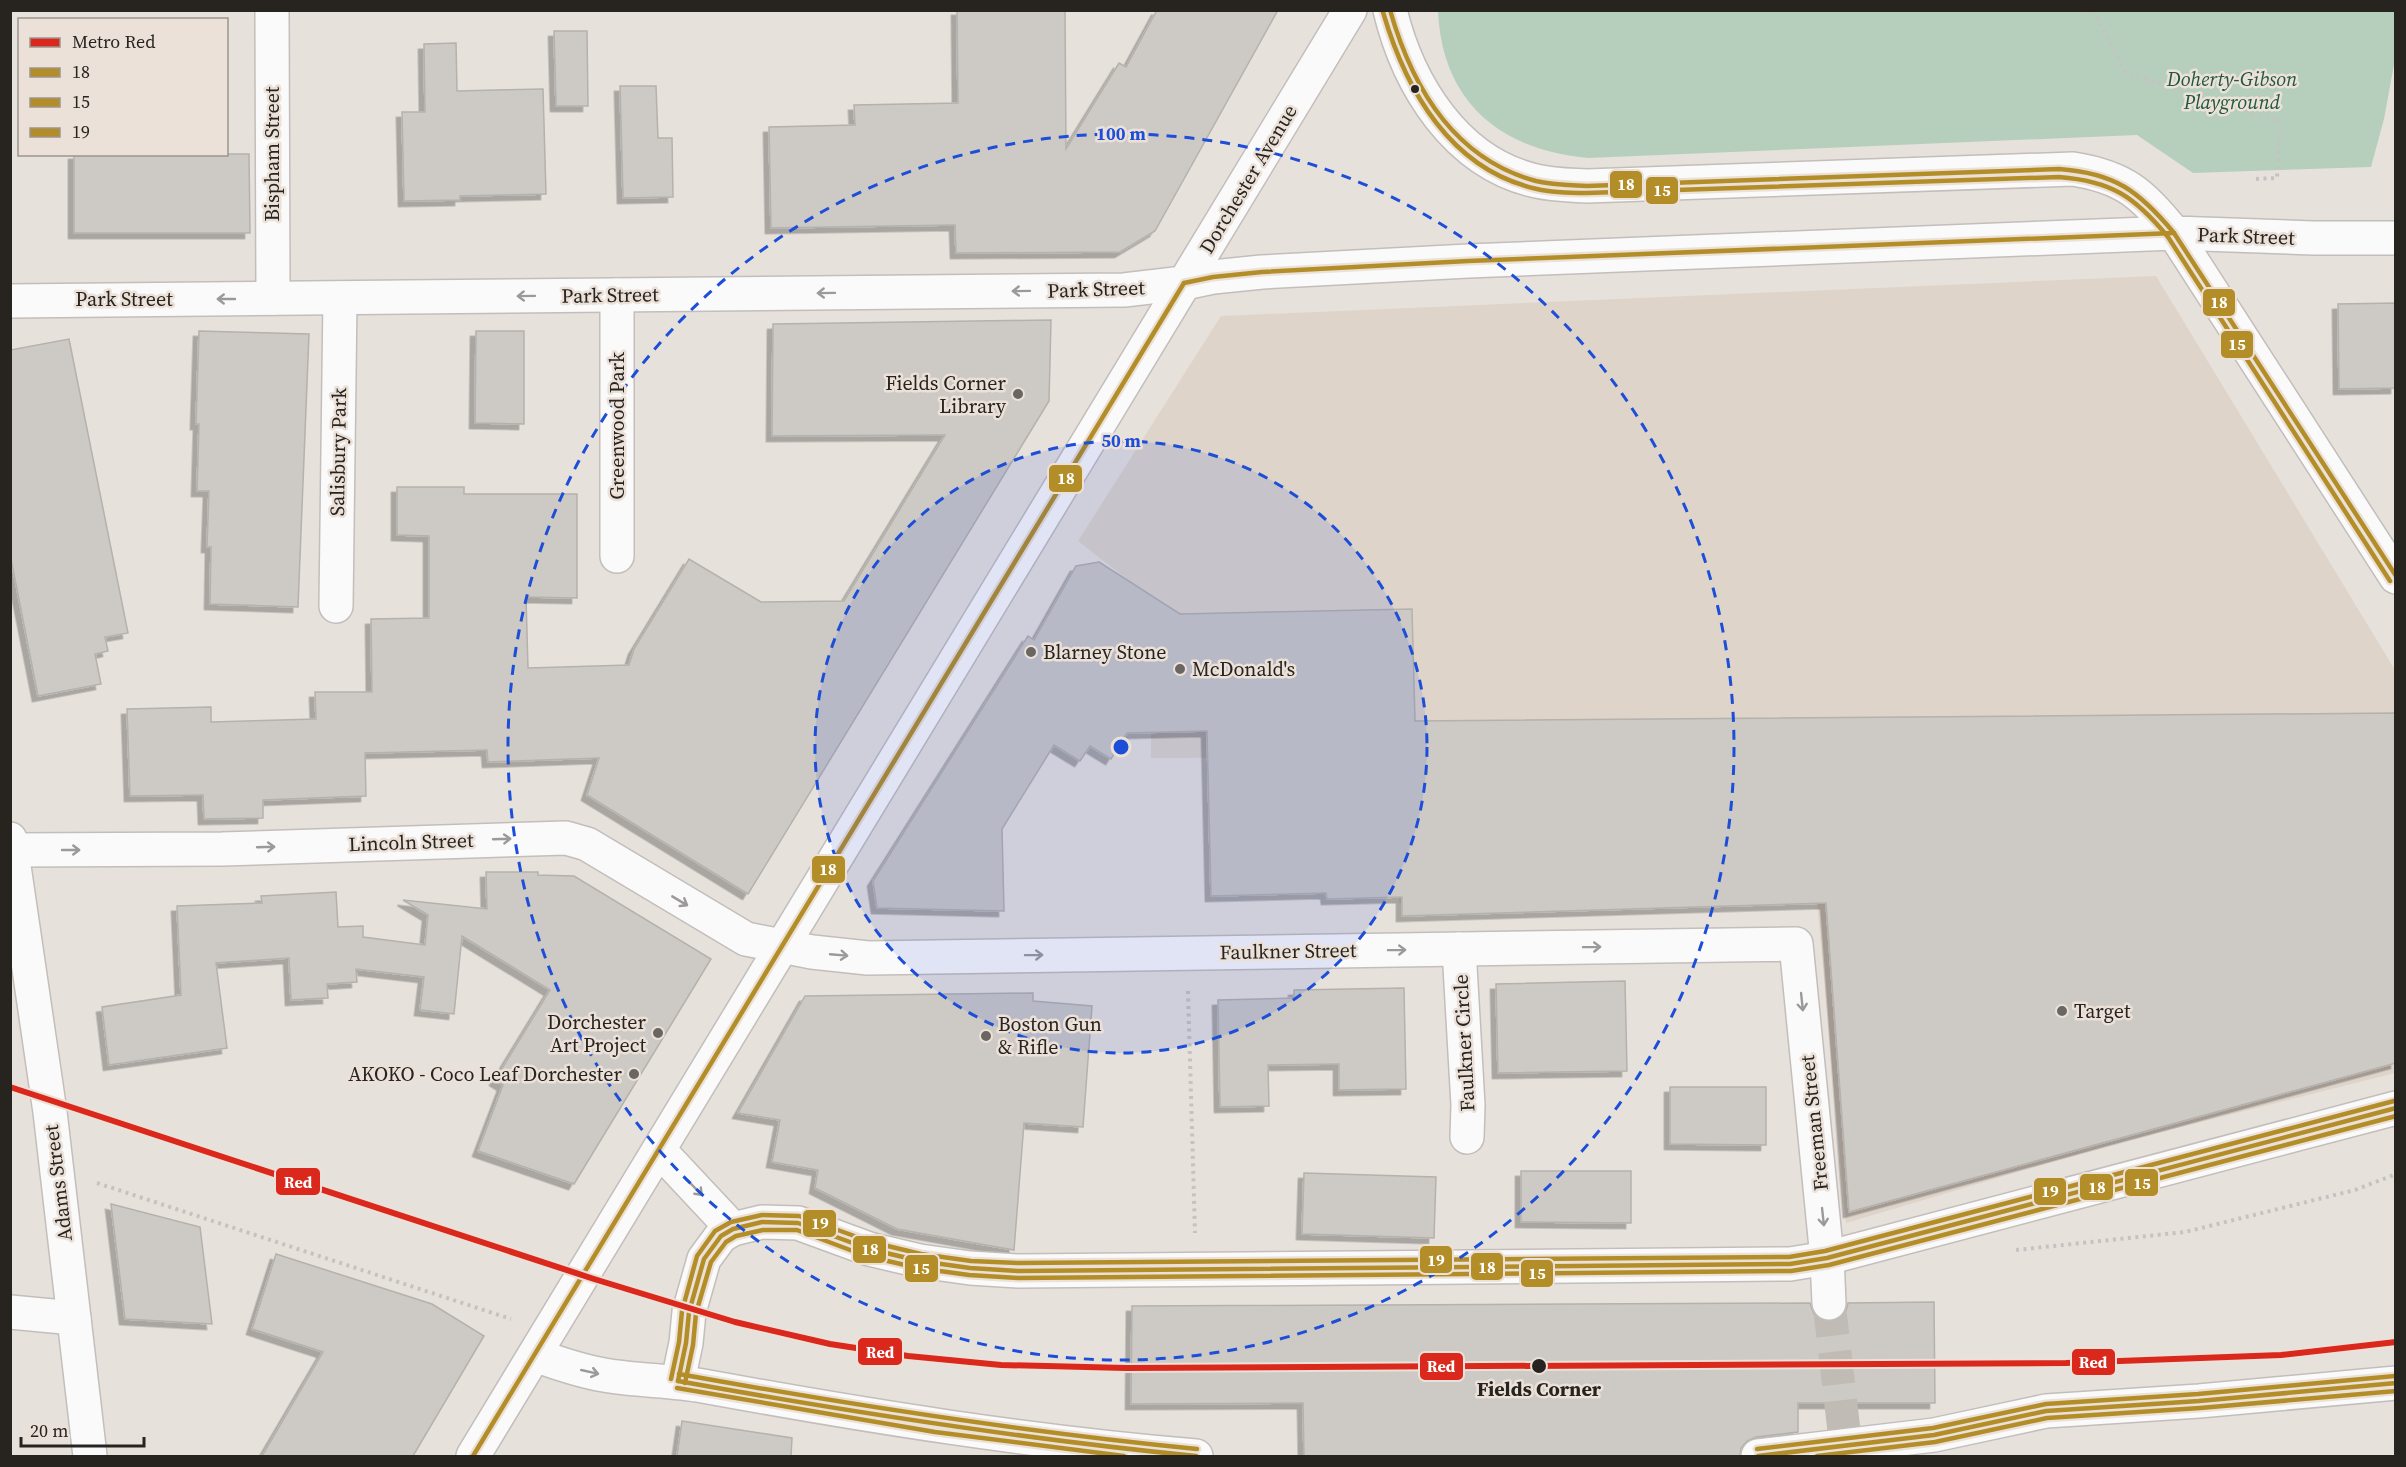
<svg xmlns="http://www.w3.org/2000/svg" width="2406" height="1467" font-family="'Source Serif 4',serif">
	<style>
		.built { fill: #ded4c9 }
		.green { fill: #b6cfbc }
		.building { fill: #cdc9c5; stroke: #b5b1ad; stroke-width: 1.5; filter: url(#shadow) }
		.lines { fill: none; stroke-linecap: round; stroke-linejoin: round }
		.minor-tunnel { stroke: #c1bbb6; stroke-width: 33; stroke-dasharray: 33 16; stroke-linecap: butt }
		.minor-casing { stroke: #c3bebb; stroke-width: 36 }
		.major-casing { stroke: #c3bebb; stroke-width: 36 }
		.path { stroke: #c5c3c2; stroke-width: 4; stroke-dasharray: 3 4.5; stroke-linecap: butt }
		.minor { stroke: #fbfafa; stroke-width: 33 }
		.major { stroke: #fbfafa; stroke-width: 33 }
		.bus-1-casing { stroke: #ebe1d8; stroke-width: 9 }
		.bus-2-casing { stroke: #ebe1d8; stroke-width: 9 }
		.bus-3-casing { stroke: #ebe1d8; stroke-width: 9 }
		.bus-1 { stroke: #b38e28; stroke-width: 4.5 }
		.bus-2 { stroke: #b38e28; stroke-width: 4.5 }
		.bus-3 { stroke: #b38e28; stroke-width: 4.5 }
		.metro-1-casing { stroke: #ebe1d8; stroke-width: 10 }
		.metro-1 { stroke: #da291c; stroke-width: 6 }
		.oneway { stroke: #9c9a98 }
		.ring { fill: none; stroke: #1d4ed8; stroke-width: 3; stroke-dasharray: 10 8 }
		.bus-dot { fill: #272420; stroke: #ebe1d8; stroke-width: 2 }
		.poi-dot { fill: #6a6662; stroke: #ebe1d8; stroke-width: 2 }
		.labels { text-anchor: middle; stroke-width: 5; stroke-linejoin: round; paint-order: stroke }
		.park-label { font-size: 20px; font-style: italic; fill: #20583c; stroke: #ebe1d8 }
		.street-label { font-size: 20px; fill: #272420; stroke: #ebe1d8 }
		.poi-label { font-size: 20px; fill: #272420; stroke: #ebe1d8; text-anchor: start }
		.stop-label { font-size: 20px; font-weight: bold; fill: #272420; stroke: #ebe1d8 }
		.centre { fill: #1d4ed8; stroke: #ebe1d8; stroke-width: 3 }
		.ring-label { font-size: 18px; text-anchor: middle; font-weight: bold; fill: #1d4ed8; stroke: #ebe1d8; stroke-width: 5; stroke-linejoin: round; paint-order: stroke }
		.line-badge { stroke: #ebe1d8; stroke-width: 2 }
		.badge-label { font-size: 16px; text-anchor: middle; font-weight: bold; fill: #fff }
	</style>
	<defs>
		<filter id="shadow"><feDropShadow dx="-5.5" dy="5.5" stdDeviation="0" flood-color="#0004"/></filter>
	</defs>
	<rect width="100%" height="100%" fill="#e7e1dc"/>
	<!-- built -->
	<path class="built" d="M 2156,276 L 2395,670 L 2395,1073 L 2106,1146 L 1846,1223 L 1817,901 L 1399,903 L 1399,757 L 1151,758 L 1151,598 L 1078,541 L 1221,316 Z"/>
	<!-- green -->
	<path class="green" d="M 1438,11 L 2395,11 L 2395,59 L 2384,119 L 2371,167 L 2193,173 L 2137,135 L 1588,158 C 1500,150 1442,102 1438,11 Z"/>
	<!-- building -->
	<g class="building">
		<path d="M 957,10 L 1065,10 L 1066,149 L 1119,63 L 1126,67 L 1157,10 L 1278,10 L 1155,231 L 1120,252 L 956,253 L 955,225 L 771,228 L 769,127 L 855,125 L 854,105 L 958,103 Z"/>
		<path d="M 554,31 L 587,31 L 588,106 L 556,106 Z"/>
		<path d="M 456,43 L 457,91 L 543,89 L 546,194 L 460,196 L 460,200 L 404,201 L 402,112 L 425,112 L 424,44 Z"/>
		<path d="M 620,86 L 656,86 L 658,138 L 672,138 L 673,197 L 623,198 Z"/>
		<path d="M 74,154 L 249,154 L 250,233 L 74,233 Z"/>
		<path d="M 2396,303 L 2396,388 L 2339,389 L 2338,304 Z"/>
		<path d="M 1051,320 L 1049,401 L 748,894 L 587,795 L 599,758 L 488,762 L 487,750 L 365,753 L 366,796 L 263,800 L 263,818 L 204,819 L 203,795 L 130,796 L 127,709 L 211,707 L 211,722 L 316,719 L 315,692 L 372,692 L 371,619 L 429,618 L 429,536 L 397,535 L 397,487 L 464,487 L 464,494 L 577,494 L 577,598 L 526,597 L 528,668 L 629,665 L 634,649 L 689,559 L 761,602 L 844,601 L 945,435 L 772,436 L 773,324 Z"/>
		<path d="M 199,331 L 309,334 L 298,607 L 210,604 L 211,547 L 207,547 L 209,491 L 197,491 L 199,424 L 196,424 Z"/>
		<path d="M 476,331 L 524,331 L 524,424 L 475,423 Z"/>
		<path d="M 69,339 L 128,633 L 105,637 L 108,651 L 95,654 L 101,684 L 38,696 L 10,554 L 10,350 Z"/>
		<path d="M 1099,562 L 1180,614 L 1412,609 L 1415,721 L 2396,713 L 2396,1063 L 1849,1212 L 1826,903 L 1402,916 L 1402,897 L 1327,899 L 1326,893 L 1211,896 L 1207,731 L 1127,733 L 1111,759 L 1090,746 L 1080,761 L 1054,745 L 1002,829 L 1004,911 L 877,908 L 873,881 L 1028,636 L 1034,640 L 1076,566 Z"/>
		<path d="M 486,872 L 538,872 L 538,875 L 574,876 L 711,959 L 574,1184 L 478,1151 L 503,1085 L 495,1080 L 550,990 L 462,936 L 454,1014 L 420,1010 L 424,977 L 356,969 L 357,982 L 327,984 L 328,998 L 291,1000 L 289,958 L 216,963 L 227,1048 L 109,1065 L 102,1007 L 181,995 L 177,906 L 262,903 L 261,896 L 336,892 L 338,927 L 363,926 L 363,937 L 425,945 L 428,915 L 403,900 L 487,909 Z"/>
		<path d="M 1625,981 L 1627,1071 L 1498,1073 L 1496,984 Z"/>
		<path d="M 1404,988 L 1406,1089 L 1339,1090 L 1339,1064 L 1268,1065 L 1269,1106 L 1220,1107 L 1218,1000 L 1294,998 L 1294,990 Z"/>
		<path d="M 1033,993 L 1033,1001 L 1092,1006 L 1083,1127 L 1024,1123 L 1014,1250 L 897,1229 L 815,1188 L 818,1170 L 772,1162 L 780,1120 L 738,1113 L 805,996 Z"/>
		<path d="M 1670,1087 L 1766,1087 L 1766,1145 L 1670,1144 Z"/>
		<path d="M 1521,1171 L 1631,1171 L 1631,1223 L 1521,1222 Z"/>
		<path d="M 1304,1173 L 1436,1177 L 1434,1238 L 1302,1234 Z"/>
		<path d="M 111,1204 L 200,1227 L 212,1324 L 125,1319 Z"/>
		<path d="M 276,1254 L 432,1304 L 484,1336 L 413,1456 L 262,1456 L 323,1352 L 252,1329 Z"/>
		<path d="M 1934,1302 L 1935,1403 L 1798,1403 L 1798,1432 L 1756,1437 L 1747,1441 L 1741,1448 L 1740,1456 L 1304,1456 L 1303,1403 L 1131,1404 L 1132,1306 L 1810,1303 L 1814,1314 L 1821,1320 L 1829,1322 L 1840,1318 L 1846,1311 L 1848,1303 Z"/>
		<path d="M 682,1421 L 792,1438 L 791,1456 L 677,1456 Z"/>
	</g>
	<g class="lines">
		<!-- minor-tunnel -->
		<path class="minor-tunnel" d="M 1829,1303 L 1847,1456"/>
		<!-- minor casing -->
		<g class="minor-casing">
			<g id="minor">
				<path d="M 272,10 L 273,298"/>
				<path d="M 1390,10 C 1408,85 1456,163 1536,181 C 1553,185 1570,185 1587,186 L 2073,169 C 2124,177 2143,194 2174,233 L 2313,238 L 2396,238"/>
				<path d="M 617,295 L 617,556"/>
				<path d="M 10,301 L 1124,290 L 1184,283"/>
				<path d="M 336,606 L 340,298"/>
				<path d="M 12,850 L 222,849 L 566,838 L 587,844 L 746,939 L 812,952 L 868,958 L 1796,944 L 1827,1258 L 1829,1303"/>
				<path d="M 1459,949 L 1468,1105 L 1467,1137"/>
				<path d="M 659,1150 L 733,1229"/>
				<path d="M 10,1312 L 74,1318"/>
				<path d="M 535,1355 C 557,1363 580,1371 604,1375 C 637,1381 670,1380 703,1386 C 867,1416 1030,1442 1196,1456"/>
				<path d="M 678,1381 L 686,1343 L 689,1312 L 704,1259 L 721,1236 L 733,1229 L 762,1222 L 798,1223 L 869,1249 L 920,1261 L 970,1268 L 1018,1271 L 1790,1264 L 1827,1258 L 2396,1108"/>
				<path d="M 1758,1456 L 1934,1435 L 2046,1411 L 2199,1401 L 2396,1383"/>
			</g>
		</g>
		<!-- major casing -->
		<g class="major-casing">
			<g id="major">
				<path d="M 1184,283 L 1213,277 L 1262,272 L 1468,261 L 2174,233 L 2396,577"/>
				<path d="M 10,839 L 50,1112 L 90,1456"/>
				<path d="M 473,1456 L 1350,10"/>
			</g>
		</g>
		<!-- path -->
		<g class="path">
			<path d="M 2093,10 L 2126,73 L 2280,121 L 2277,178 L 2255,179"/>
			<path d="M 1188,991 L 1195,1233"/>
			<path d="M 97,1183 L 511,1319"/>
			<path d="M 2016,1250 L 2185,1232 L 2355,1190 L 2396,1174"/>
		</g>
		<!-- minor -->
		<use href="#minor" class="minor"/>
		<!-- major -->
		<use href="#major" class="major"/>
		<!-- bus-1 casing -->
		<g class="bus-1-casing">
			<g id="bus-1">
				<path d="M 1390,10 C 1412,87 1454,159 1536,181 C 1553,185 1570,185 1587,186 L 2059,169 C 2115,173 2139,191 2174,233 L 2396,576"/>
				<path d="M 1184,283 L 1213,277 L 1262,272 L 1468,261 L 2174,233"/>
				<path d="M 678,1381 L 686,1343 L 689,1312 L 704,1259 L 721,1236 L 733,1229 L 762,1222 L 798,1223 L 869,1249 L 920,1261 L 970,1268 L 1018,1271 L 1790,1264 L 1827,1258 L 2396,1108"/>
				<path d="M 678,1381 C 850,1412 1022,1439 1196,1456"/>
				<path d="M 473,1456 L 1184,283"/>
				<path d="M 1758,1456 L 1934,1435 L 2046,1411 L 2199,1401 L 2396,1383"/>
			</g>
		</g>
		<!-- bus-2 casing -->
		<g class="bus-2-casing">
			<g id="bus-2">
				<path d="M 1383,12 C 1406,91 1451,170 1537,189 C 1554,193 1571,193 1587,193 L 2059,177 C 2112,181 2135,197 2168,237 L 2390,581"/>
				<path d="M 685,1383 L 693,1345 L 696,1313 L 711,1262 L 726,1242 L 736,1236 L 763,1230 L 797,1230 L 866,1256 L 918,1268 L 969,1275 L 1018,1278 L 1791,1271 L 1829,1265 L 2396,1116"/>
				<path d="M 677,1388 L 935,1432 L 1124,1456"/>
				<path d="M 1817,1456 L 1935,1442 L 2047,1418 L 2200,1408 L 2396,1391"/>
			</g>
		</g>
		<!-- bus-3 casing -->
		<g class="bus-3-casing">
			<g id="bus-3">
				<path d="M 679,1374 C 851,1405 1023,1432 1197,1449"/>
				<path d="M 671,1379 L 679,1342 L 682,1311 L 697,1256 L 715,1231 L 731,1222 L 762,1215 L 799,1216 L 871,1242 L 921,1254 L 971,1261 L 1018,1263 L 1789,1257 L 1825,1251 L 2394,1101"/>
				<path d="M 1757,1449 L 1933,1428 L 2046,1404 L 2198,1394 L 2395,1376"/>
			</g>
		</g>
		<!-- bus-1 -->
		<use href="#bus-1" class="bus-1"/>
		<!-- bus-2 -->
		<use href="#bus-2" class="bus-2"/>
		<!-- bus-3 -->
		<use href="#bus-3" class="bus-3"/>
		<!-- metro-1 casing -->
		<g class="metro-1-casing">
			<path id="metro-1" d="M 10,1087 L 594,1279 L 735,1322 L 830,1344 L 908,1356 L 1001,1365 L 1126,1368 L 2066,1363 L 2281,1355 L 2396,1342"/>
		</g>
		<!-- metro-1 -->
		<use href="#metro-1" class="metro-1"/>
	</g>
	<!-- one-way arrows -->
	<defs><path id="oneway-shaft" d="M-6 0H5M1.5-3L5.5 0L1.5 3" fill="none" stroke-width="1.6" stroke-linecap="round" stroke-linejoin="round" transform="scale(1.5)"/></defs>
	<g class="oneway">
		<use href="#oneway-shaft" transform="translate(1021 291) rotate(179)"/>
		<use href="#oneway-shaft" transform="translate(826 293) rotate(179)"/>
		<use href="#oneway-shaft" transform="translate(526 296) rotate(179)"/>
		<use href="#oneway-shaft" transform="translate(226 299) rotate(180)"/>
		<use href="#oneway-shaft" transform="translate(502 839) rotate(-2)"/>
		<use href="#oneway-shaft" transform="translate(266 847) rotate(-2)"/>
		<use href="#oneway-shaft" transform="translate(71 850)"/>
		<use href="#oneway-shaft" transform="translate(680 901) rotate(31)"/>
		<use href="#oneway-shaft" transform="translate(1592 947) rotate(-1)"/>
		<use href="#oneway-shaft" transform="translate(1397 950) rotate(-1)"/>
		<use href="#oneway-shaft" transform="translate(839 955) rotate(5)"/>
		<use href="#oneway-shaft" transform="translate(1034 955) rotate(-1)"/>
		<use href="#oneway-shaft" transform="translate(1802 1002) rotate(84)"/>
		<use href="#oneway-shaft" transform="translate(696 1189) rotate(46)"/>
		<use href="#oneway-shaft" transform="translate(1823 1217) rotate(84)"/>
		<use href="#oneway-shaft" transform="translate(590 1372) rotate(13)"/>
	</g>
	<!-- distance rings -->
	<circle cx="1121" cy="747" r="306" fill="#1d4ed8" fill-opacity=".12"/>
	<g class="ring">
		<circle cx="1121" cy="747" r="306"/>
		<circle cx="1121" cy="747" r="613"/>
	</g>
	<!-- markers -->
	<g class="bus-dot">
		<circle cx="1415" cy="89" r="5"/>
		<circle cx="1539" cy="1366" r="8"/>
	</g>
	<g class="poi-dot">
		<circle cx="1018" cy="394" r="6"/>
		<circle cx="1031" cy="652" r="6"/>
		<circle cx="1180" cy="669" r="6"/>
		<circle cx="2062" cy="1011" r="6"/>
		<circle cx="658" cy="1033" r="6"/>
		<circle cx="986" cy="1036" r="6"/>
		<circle cx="634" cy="1074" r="6"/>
	</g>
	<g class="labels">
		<!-- park labels -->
		<g class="park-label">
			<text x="2232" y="86">Doherty-Gibson<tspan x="2232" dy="23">Playground</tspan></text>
		</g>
		<!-- street labels -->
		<g class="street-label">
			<text transform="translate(272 154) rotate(-90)" y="7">Bispham Street</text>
			<text transform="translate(1248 179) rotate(-59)" y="7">Dorchester Avenue</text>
			<text transform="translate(2246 236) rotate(2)" y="7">Park Street</text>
			<text transform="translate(1096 289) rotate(-2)" y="7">Park Street</text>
			<text transform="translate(610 295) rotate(-1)" y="7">Park Street</text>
			<text x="124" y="306">Park Street</text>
			<text transform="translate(617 426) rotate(-90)" y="7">Greenwood Park</text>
			<text transform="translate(338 452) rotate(-89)" y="7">Salisbury Park</text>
			<text transform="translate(411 842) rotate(-2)" y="7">Lincoln Street</text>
			<text transform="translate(1288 951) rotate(-1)" y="7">Faulkner Street</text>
			<text transform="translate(1464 1043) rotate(-93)" y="7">Faulkner Circle</text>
			<text transform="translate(1814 1123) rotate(-96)" y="7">Freeman Street</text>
			<text transform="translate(58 1183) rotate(-97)" y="7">Adams Street</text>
		</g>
		<!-- poi labels -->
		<g class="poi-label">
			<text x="1006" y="390" text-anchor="end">Fields Corner<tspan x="1006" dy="23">Library</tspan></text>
			<text x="1043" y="659">Blarney Stone</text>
			<text x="1192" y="676">McDonald's</text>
			<text x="2074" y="1018">Target</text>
			<text x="646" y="1029" text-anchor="end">Dorchester<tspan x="646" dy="23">Art Project</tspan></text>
			<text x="998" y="1031">Boston Gun<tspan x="998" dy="23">&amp; Rifle</tspan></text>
			<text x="622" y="1081" text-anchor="end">AKOKO - Coco Leaf Dorchester</text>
		</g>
		<!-- stop labels -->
		<g class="stop-label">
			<text x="1539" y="1396">Fields Corner</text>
		</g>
	</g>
	<circle cx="1121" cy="747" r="9" class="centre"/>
	<g class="ring-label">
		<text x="1121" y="140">100 m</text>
		<text x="1121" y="447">50 m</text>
	</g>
	<g class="line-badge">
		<rect x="1609" y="170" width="34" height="29" rx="6" fill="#b38e28"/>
		<rect x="1645" y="176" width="34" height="29" rx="6" fill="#b38e28"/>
		<rect x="2202" y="288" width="34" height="29" rx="6" fill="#b38e28"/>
		<rect x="2220" y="330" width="34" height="29" rx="6" fill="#b38e28"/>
		<rect x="1048" y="464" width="35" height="29" rx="6" fill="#b38e28"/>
		<rect x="811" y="855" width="35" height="29" rx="6" fill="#b38e28"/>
		<rect x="275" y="1167" width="46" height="29" rx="6" fill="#da291c"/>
		<rect x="2124" y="1168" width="35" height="29" rx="6" fill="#b38e28"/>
		<rect x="2079" y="1173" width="35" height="28" rx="6" fill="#b38e28"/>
		<rect x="2033" y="1177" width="34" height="29" rx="6" fill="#b38e28"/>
		<rect x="802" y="1209" width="35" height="29" rx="6" fill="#b38e28"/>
		<rect x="852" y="1235" width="35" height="29" rx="6" fill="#b38e28"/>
		<rect x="1419" y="1245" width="34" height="29" rx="6" fill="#b38e28"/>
		<rect x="1470" y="1252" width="34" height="29" rx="6" fill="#b38e28"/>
		<rect x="904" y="1254" width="35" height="29" rx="6" fill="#b38e28"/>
		<rect x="1520" y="1259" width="34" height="29" rx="6" fill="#b38e28"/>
		<rect x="857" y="1337" width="46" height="29" rx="6" fill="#da291c"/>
		<rect x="2071" y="1348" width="45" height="28" rx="6" fill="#da291c"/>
		<rect x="1419" y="1352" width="45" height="29" rx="6" fill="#da291c"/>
	</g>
	<g class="badge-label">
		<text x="1626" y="190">18</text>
		<text x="1662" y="196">15</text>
		<text x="2219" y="308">18</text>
		<text x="2237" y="350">15</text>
		<text x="1066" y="484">18</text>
		<text x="828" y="875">18</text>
		<text x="298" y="1188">Red</text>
		<text x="2142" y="1189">15</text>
		<text x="2097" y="1193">18</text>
		<text x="2050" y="1197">19</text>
		<text x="820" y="1229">19</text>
		<text x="870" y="1255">18</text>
		<text x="1436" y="1266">19</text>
		<text x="1487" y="1273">18</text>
		<text x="921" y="1274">15</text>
		<text x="1537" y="1279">15</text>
		<text x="880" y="1358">Red</text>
		<text x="2093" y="1368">Red</text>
		<text x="1441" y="1372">Red</text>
	</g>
	<!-- border -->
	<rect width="2406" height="1467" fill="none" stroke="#272420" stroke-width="24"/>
	<!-- legend -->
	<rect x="18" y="18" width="210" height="138" fill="#ebe1d8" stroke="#9d958e" stroke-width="1.5"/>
	<rect x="30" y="38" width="30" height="9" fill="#da291c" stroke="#9d958e" stroke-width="1.5"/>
	<text x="72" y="48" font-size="18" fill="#272420">Metro Red</text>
	<rect x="30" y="68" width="30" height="9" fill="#b38e28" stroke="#9d958e" stroke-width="1.5"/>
	<text x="72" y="78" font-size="18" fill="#272420">18</text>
	<rect x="30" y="98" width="30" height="9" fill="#b38e28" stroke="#9d958e" stroke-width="1.5"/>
	<text x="72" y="108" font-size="18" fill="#272420">15</text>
	<rect x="30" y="128" width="30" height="9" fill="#b38e28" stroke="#9d958e" stroke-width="1.5"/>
	<text x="72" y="138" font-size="18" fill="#272420">19</text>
	<!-- scale -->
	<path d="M21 1437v9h123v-9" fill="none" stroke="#272420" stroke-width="3"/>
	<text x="30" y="1437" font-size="18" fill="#272420" stroke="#ebe1d8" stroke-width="4.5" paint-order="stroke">20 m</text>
</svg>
